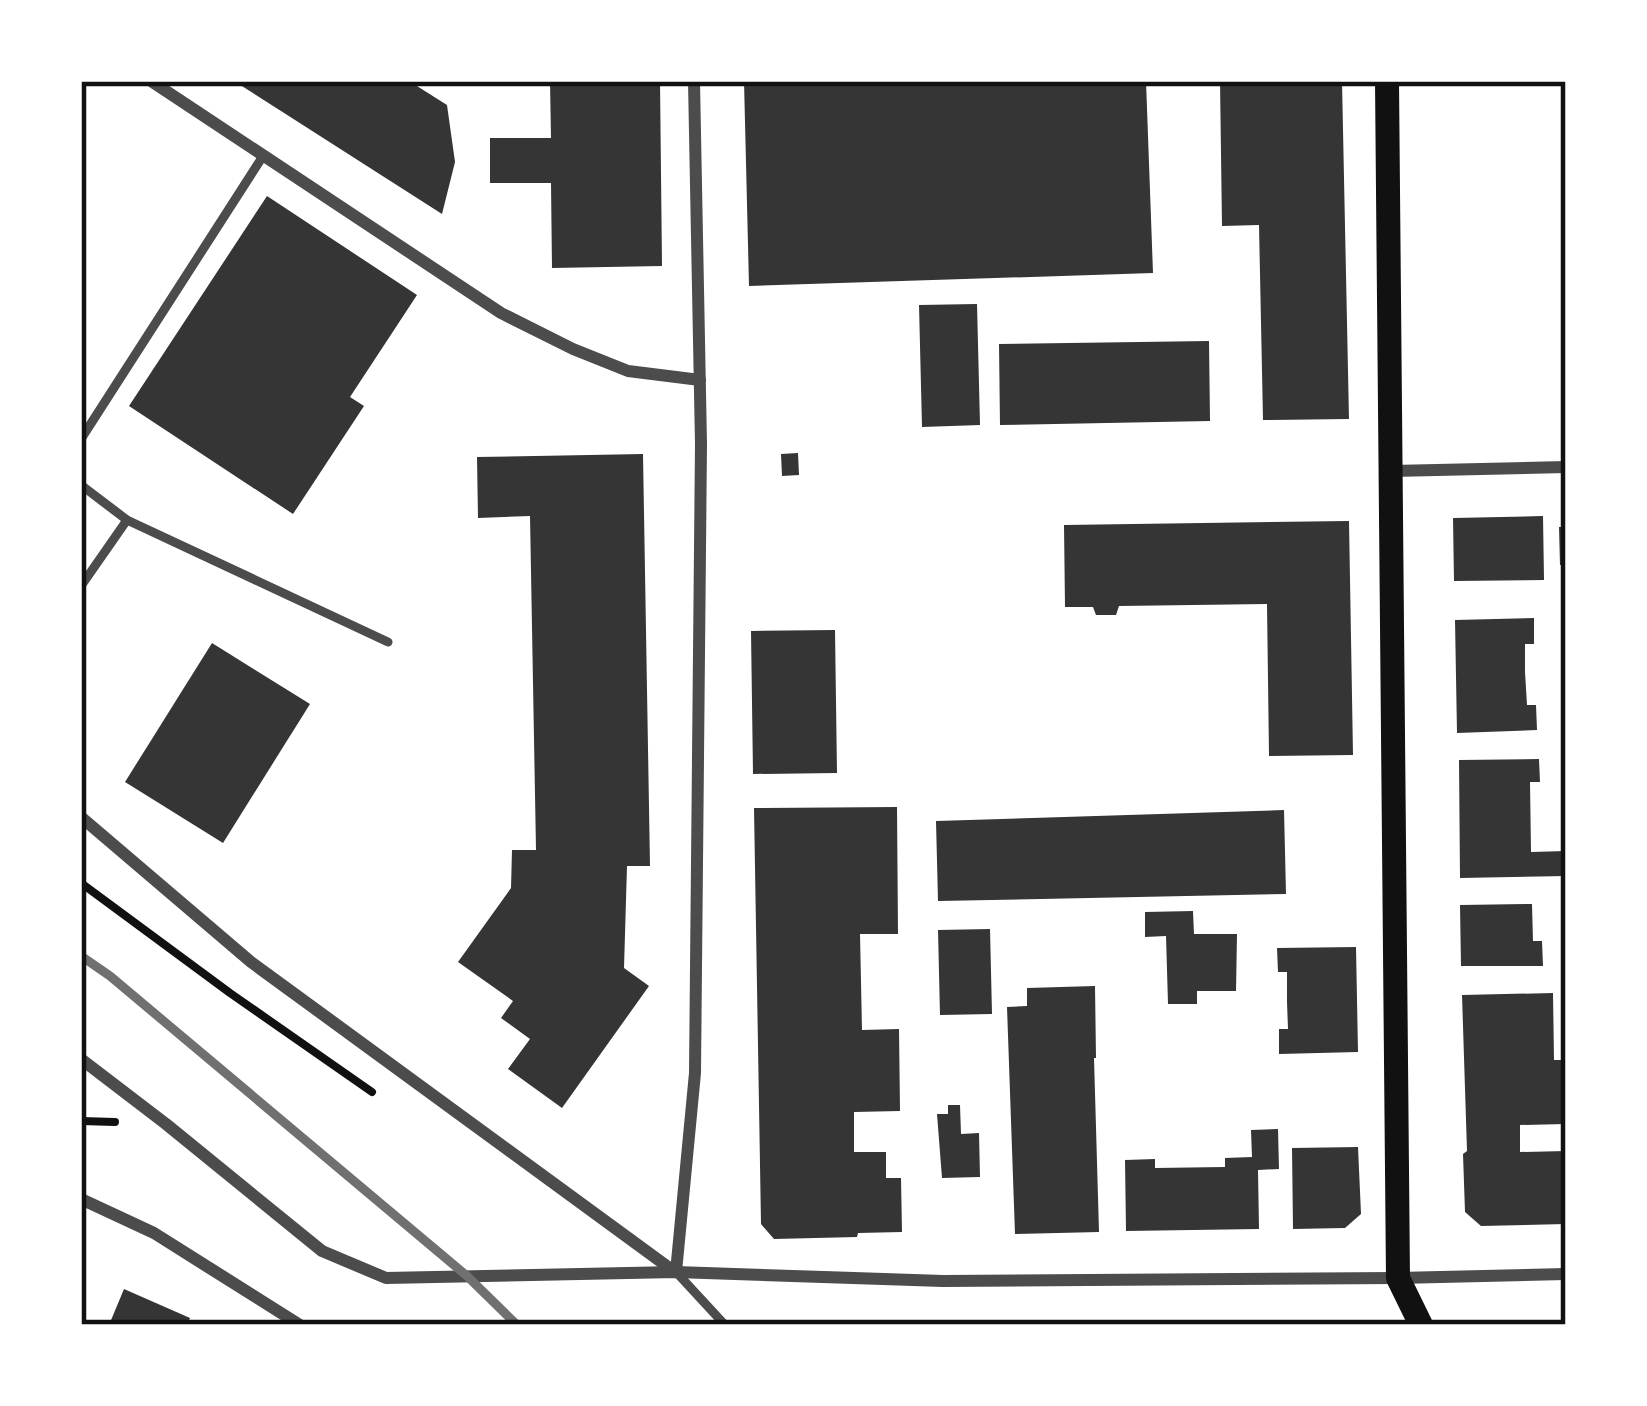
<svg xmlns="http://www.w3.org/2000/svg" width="1647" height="1406" font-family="'DM Sans',sans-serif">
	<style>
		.building { fill: #353535 }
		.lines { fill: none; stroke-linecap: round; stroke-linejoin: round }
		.path { stroke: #111; stroke-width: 8 }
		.service { stroke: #4c4c4c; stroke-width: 9 }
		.minor { stroke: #4c4c4c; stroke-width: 12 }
		.secondary { stroke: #111; stroke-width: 24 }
		.rail { stroke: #707070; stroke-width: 9 }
		.neatline { fill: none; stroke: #111; stroke-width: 4.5 }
	</style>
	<rect width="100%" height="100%" fill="#fff"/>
	<!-- building -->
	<g class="building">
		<path d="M 234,81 L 409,81 L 447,105 L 455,162 L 442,214 Z"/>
		<path d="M 550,81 L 660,81 L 662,266 L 552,268 L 551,183 L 490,183 L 490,138 L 551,138 Z"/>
		<path d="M 744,81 L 1146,81 L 1153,273 L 749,286 Z"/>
		<path d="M 1220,81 L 1342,81 L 1349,419 L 1263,420 L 1259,225 L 1222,226 Z"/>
		<path d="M 267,196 L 417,295 L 350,397 L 364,406 L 293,514 L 129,406 Z"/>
		<path d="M 977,304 L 980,425 L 922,427 L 919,305 Z"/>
		<path d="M 1209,341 L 1210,421 L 1000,425 L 999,344 Z"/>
		<path d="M 798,453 L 799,475 L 782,476 L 781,454 Z"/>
		<path d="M 643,454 L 650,866 L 627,866 L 624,968 L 649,986 L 562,1108 L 508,1069 L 530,1039 L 501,1018 L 513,1001 L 458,962 L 511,888 L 512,850 L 536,850 L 530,516 L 478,518 L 477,457 Z"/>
		<path d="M 1543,516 L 1544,580 L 1454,581 L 1453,518 Z"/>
		<path d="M 1349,521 L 1353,755 L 1269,756 L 1267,604 L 1119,606 L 1116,615 L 1096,615 L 1093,607 L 1065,607 L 1064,525 Z"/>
		<path d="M 1559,527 L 1566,527 L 1566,565 L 1560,565 Z"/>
		<path d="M 1534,618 L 1534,644 L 1525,644 L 1525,672 L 1527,705 L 1536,705 L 1537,730 L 1457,733 L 1455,620 Z"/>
		<path d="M 835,630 L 837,773 L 753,774 L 751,631 Z"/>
		<path d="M 212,643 L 310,704 L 223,843 L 125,782 Z"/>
		<path d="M 1539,759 L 1540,782 L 1530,782 L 1531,852 L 1566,851 L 1566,876 L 1460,878 L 1459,760 Z"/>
		<path d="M 897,807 L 898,934 L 860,934 L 862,1030 L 899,1029 L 900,1111 L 854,1112 L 854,1152 L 886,1152 L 886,1178 L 901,1178 L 902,1232 L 858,1233 L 857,1237 L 774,1239 L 761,1224 L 754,808 Z"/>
		<path d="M 1284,810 L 1286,894 L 938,901 L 936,821 Z"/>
		<path d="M 1532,904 L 1533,941 L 1542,941 L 1543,966 L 1461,966 L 1460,905 Z"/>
		<path d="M 1193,911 L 1194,934 L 1237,934 L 1236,991 L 1197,991 L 1197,1004 L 1168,1004 L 1166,936 L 1145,937 L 1145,912 Z"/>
		<path d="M 990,929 L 992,1014 L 940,1015 L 938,930 Z"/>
		<path d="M 1356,947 L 1358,1052 L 1279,1054 L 1279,1029 L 1288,1029 L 1287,1002 L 1287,972 L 1278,972 L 1277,948 Z"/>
		<path d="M 1095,986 L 1096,1058 L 1094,1058 L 1099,1232 L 1015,1234 L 1007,1007 L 1027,1006 L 1027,988 Z"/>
		<path d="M 1553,993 L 1554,1060 L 1566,1060 L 1566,1124 L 1520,1125 L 1520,1152 L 1566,1151 L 1566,1224 L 1481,1226 L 1465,1212 L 1463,1154 L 1467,1151 L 1462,995 Z"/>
		<path d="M 948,1105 L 960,1105 L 961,1134 L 979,1133 L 980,1177 L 942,1178 L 937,1114 L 948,1114 Z"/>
		<path d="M 1278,1129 L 1279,1169 L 1258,1170 L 1259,1229 L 1126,1231 L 1125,1160 L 1155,1159 L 1155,1168 L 1225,1167 L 1225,1158 L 1252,1157 L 1251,1130 Z"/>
		<path d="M 1358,1147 L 1361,1214 L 1345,1228 L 1293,1229 L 1292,1148 Z"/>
		<path d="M 124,1289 L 190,1318 L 187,1325 L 109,1325 Z"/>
	</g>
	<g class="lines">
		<!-- path -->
		<g class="path">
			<path d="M 81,883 L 230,993 L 372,1092"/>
			<path d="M 81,1121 L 115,1122"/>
		</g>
		<!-- service -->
		<g class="service">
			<path d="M 81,439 L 263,156"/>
			<path d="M 81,485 L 127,520"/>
			<path d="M 81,586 L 127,520 L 388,642"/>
			<path d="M 676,1272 L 725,1325"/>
		</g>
		<!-- minor -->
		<g class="minor">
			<path d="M 151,81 L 501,313 L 573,349 L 628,371 L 700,380"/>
			<path d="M 1392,471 L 1566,467"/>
			<path d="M 81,817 L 251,962 L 675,1272"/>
			<path d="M 81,1059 L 166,1124 L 322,1251 L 386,1278 L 676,1272 L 943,1281 L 1398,1278 L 1566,1274"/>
			<path d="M 81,1199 L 154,1233 L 300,1325"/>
			<path d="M 676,1272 L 695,1073 L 701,444 L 694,81"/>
		</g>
		<!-- secondary -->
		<path class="secondary" d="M 1387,81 L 1398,1278 L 1421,1325"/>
		<!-- rail -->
		<path class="rail" d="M 81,956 L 110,976 L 467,1276 L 517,1325"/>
	</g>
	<!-- border -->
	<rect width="1647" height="1406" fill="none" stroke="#ffffff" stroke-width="168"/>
	<rect x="84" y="84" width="1479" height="1238" class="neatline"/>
</svg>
